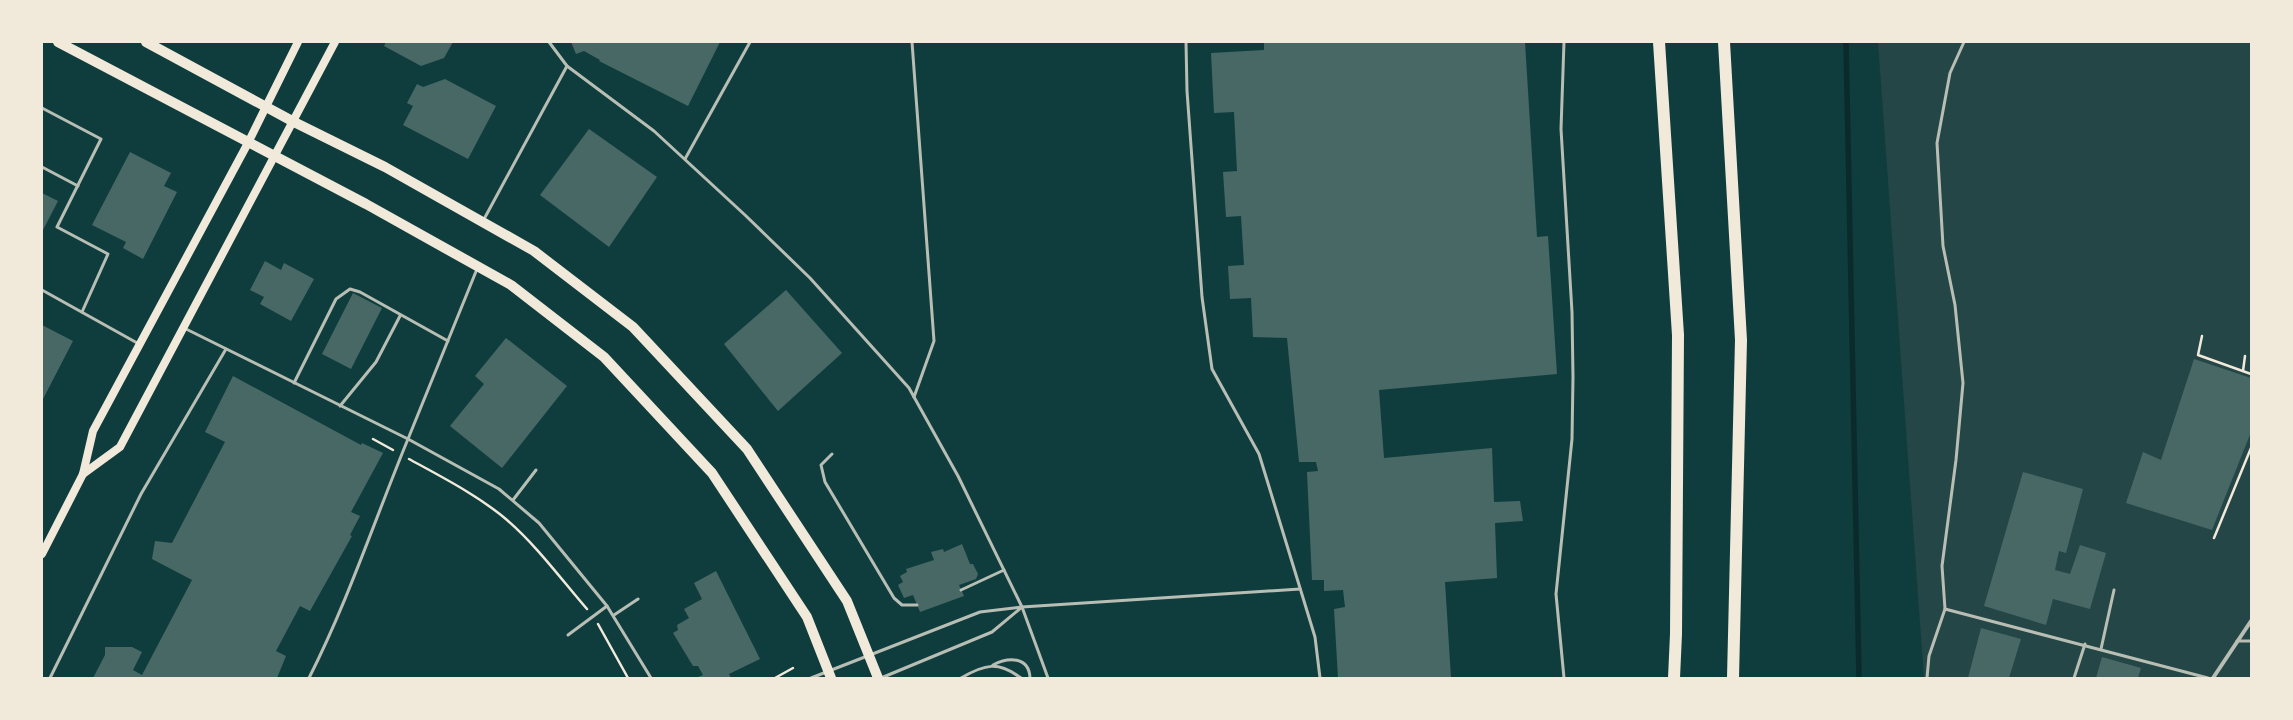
<svg xmlns="http://www.w3.org/2000/svg" width="2293" height="720" font-family="Inter,sans-serif">
	<style>
		.green { fill: #244646 }
		.lines { fill: none; stroke-linecap: round; stroke-linejoin: round }
		.stream { stroke: #0a2a2b; stroke-width: 5.5 }
		.building { fill: #486865 }
		.path { stroke: #f1e9da; stroke-width: 2.5 }
		.service { stroke: #b8beb3; stroke-width: 3 }
		.minor { stroke: #b8beb3; stroke-width: 4 }
		.secondary { stroke: #f1e9da; stroke-width: 8 }
		.primary { stroke: #f1e9da; stroke-width: 10 }
		.motorway { stroke: #f1e9da; stroke-width: 12 }
	</style>
	<rect width="100%" height="100%" fill="#0f3d3e"/>
	<!-- green -->
	<path class="green" d="M 1878,42 L 2251,42 L 2251,678 L 1924,678 Z"/>
	<g class="lines">
		<!-- stream -->
		<path class="stream" d="M 1846,42 L 1859,678"/>
	</g>
	<!-- building -->
	<g class="building">
		<path d="M 386,42 L 453,42 L 444,58 L 421,66 L 384,46 Z"/>
		<path d="M 571,42 L 720,42 L 688,106 L 599,61 L 600,60 L 584,51 L 576,54 Z"/>
		<path d="M 1264,42 L 1525,42 L 1537,237 L 1548,236 L 1557,374 L 1379,390 L 1384,458 L 1492,448 L 1494,502 L 1520,501 L 1523,521 L 1495,523 L 1497,578 L 1445,582 L 1451,678 L 1338,678 L 1334,609 L 1345,607 L 1343,590 L 1324,591 L 1324,580 L 1312,580 L 1307,472 L 1318,471 L 1316,462 L 1299,462 L 1287,338 L 1253,337 L 1251,298 L 1230,299 L 1228,266 L 1244,265 L 1241,216 L 1226,217 L 1223,172 L 1237,171 L 1234,112 L 1214,113 L 1211,53 L 1264,50 Z"/>
		<path d="M 445,79 L 496,106 L 468,159 L 403,125 L 413,106 L 407,103 L 417,84 L 423,87 Z"/>
		<path d="M 589,129 L 657,177 L 609,247 L 540,195 Z"/>
		<path d="M 130,152 L 171,173 L 164,186 L 177,192 L 143,259 L 123,248 L 126,242 L 92,225 Z"/>
		<path d="M 42,193 L 58,201 L 42,232 Z"/>
		<path d="M 265,261 L 281,270 L 284,263 L 314,279 L 291,321 L 260,304 L 264,297 L 250,290 Z"/>
		<path d="M 786,290 L 842,353 L 778,411 L 724,344 Z"/>
		<path d="M 353,293 L 382,308 L 351,369 L 322,354 Z"/>
		<path d="M 42,325 L 73,341 L 42,401 Z"/>
		<path d="M 506,338 L 567,386 L 502,468 L 450,426 L 484,384 L 475,376 Z"/>
		<path d="M 2194,359 L 2251,378 L 2251,432 L 2212,530 L 2126,503 L 2143,452 L 2161,460 Z"/>
		<path d="M 233,376 L 361,445 L 362,443 L 383,453 L 351,512 L 360,516 L 350,535 L 352,536 L 310,611 L 300,606 L 276,651 L 286,656 L 277,678 L 93,678 L 105,655 L 105,647 L 132,647 L 142,652 L 133,670 L 142,675 L 192,580 L 152,559 L 155,541 L 172,543 L 225,442 L 205,432 Z"/>
		<path d="M 2023,472 L 2083,489 L 2066,553 L 2059,551 L 2055,570 L 2070,574 L 2080,545 L 2106,553 L 2090,609 L 2053,599 L 2046,625 L 1984,606 Z"/>
		<path d="M 962,544 L 970,564 L 973,564 L 978,574 L 976,579 L 959,585 L 964,596 L 920,612 L 913,595 L 904,598 L 898,585 L 903,582 L 900,576 L 907,572 L 906,569 L 934,560 L 931,552 L 943,549 L 944,552 Z"/>
		<path d="M 716,571 L 760,659 L 729,674 L 731,678 L 696,678 L 703,675 L 698,666 L 693,666 L 673,633 L 678,630 L 677,625 L 689,618 L 684,609 L 702,599 L 694,583 Z"/>
		<path d="M 1981,628 L 2021,639 L 2009,678 L 1968,678 Z"/>
		<path d="M 2102,657 L 2141,668 L 2138,678 L 2096,678 Z"/>
	</g>
	<g class="lines">
		<!-- path -->
		<g class="path">
			<path d="M 2202,336 L 2198,355 L 2251,374"/>
			<path d="M 2243,371 L 2245,356"/>
			<path d="M 373,439 L 393,450"/>
			<path d="M 409,459 C 442,477 479,496 507,520 C 537,546 561,579 587,609"/>
			<path d="M 2214,538 L 2251,448"/>
			<path d="M 598,624 L 628,678"/>
			<path d="M 775,678 L 793,668"/>
		</g>
		<!-- service -->
		<g class="service">
			<path d="M 549,42 L 567,66 L 654,131 L 745,215 L 810,278 L 909,388 L 958,476 L 1022,607 L 1048,678"/>
			<path d="M 912,42 L 934,341 L 914,397"/>
			<path d="M 1186,42 L 1187,91 L 1202,297 L 1212,369 L 1259,454 L 1315,637 L 1320,678"/>
			<path d="M 42,108 L 101,139 L 57,227 L 108,254 L 82,312"/>
			<path d="M 685,159 L 750,42"/>
			<path d="M 42,167 L 78,186"/>
			<path d="M 483,221 L 567,66"/>
			<path d="M 477,269 L 408,439 L 499,489 L 539,523 L 607,606 L 651,678"/>
			<path d="M 42,290 L 139,344"/>
			<path d="M 184,328 L 408,439 C 375,519 348,601 309,678"/>
			<path d="M 294,383 L 336,299 L 350,289 L 360,292 L 448,341"/>
			<path d="M 340,406 L 376,362 L 400,316"/>
			<path d="M 832,454 L 821,465 L 825,482 L 894,598 L 902,605 L 917,605"/>
			<path d="M 513,500 L 536,470"/>
			<path d="M 961,590 L 1004,570"/>
			<path d="M 1945,609 L 1942,566 L 1956,460 L 1963,383 L 1955,305 L 1943,246 L 1937,143 L 1950,73 L 1964,42"/>
			<path d="M 614,615 L 638,599"/>
			<path d="M 568,635 L 607,606"/>
			<path d="M 2237,641 L 2251,641"/>
			<path d="M 2101,649 L 2114,590"/>
			<path d="M 993,665 C 1008,657 1029,656 1030,678"/>
			<path d="M 50,678 L 141,494 L 226,349"/>
			<path d="M 811,678 L 980,612 L 1022,607 L 1300,589"/>
			<path d="M 881,678 L 992,632 L 1022,607"/>
			<path d="M 961,678 C 985,664 998,661 1021,678"/>
			<path d="M 1564,678 L 1556,594 L 1572,439 L 1573,377 L 1572,312 L 1561,129 L 1564,42"/>
			<path d="M 1927,678 L 1929,656 L 1945,609 L 2208,678"/>
			<path d="M 2074,678 L 2085,644"/>
		</g>
		<!-- minor -->
		<path class="minor" d="M 2213,678 L 2251,621"/>
		<!-- secondary -->
		<g class="secondary">
			<path d="M 83,474 L 120,447 L 335,42"/>
			<path d="M 42,554 L 83,474 L 93,431 L 248,143 L 298,42"/>
		</g>
		<!-- primary -->
		<g class="primary">
			<path d="M 58,42 L 366,204 L 511,285 L 604,357 L 712,473 L 807,617 L 831,678"/>
			<path d="M 146,42 L 294,122 L 385,167 L 534,251 L 633,327 L 747,449 L 847,601 L 878,678"/>
		</g>
		<!-- motorway -->
		<g class="motorway">
			<path d="M 1659,42 L 1678,335 L 1676,634 L 1674,678"/>
			<path d="M 1724,42 L 1741,340 L 1733,678"/>
		</g>
	</g>
	<!-- border -->
	<rect width="2293" height="720" fill="none" stroke="#f1e9da" stroke-width="86"/>
</svg>
